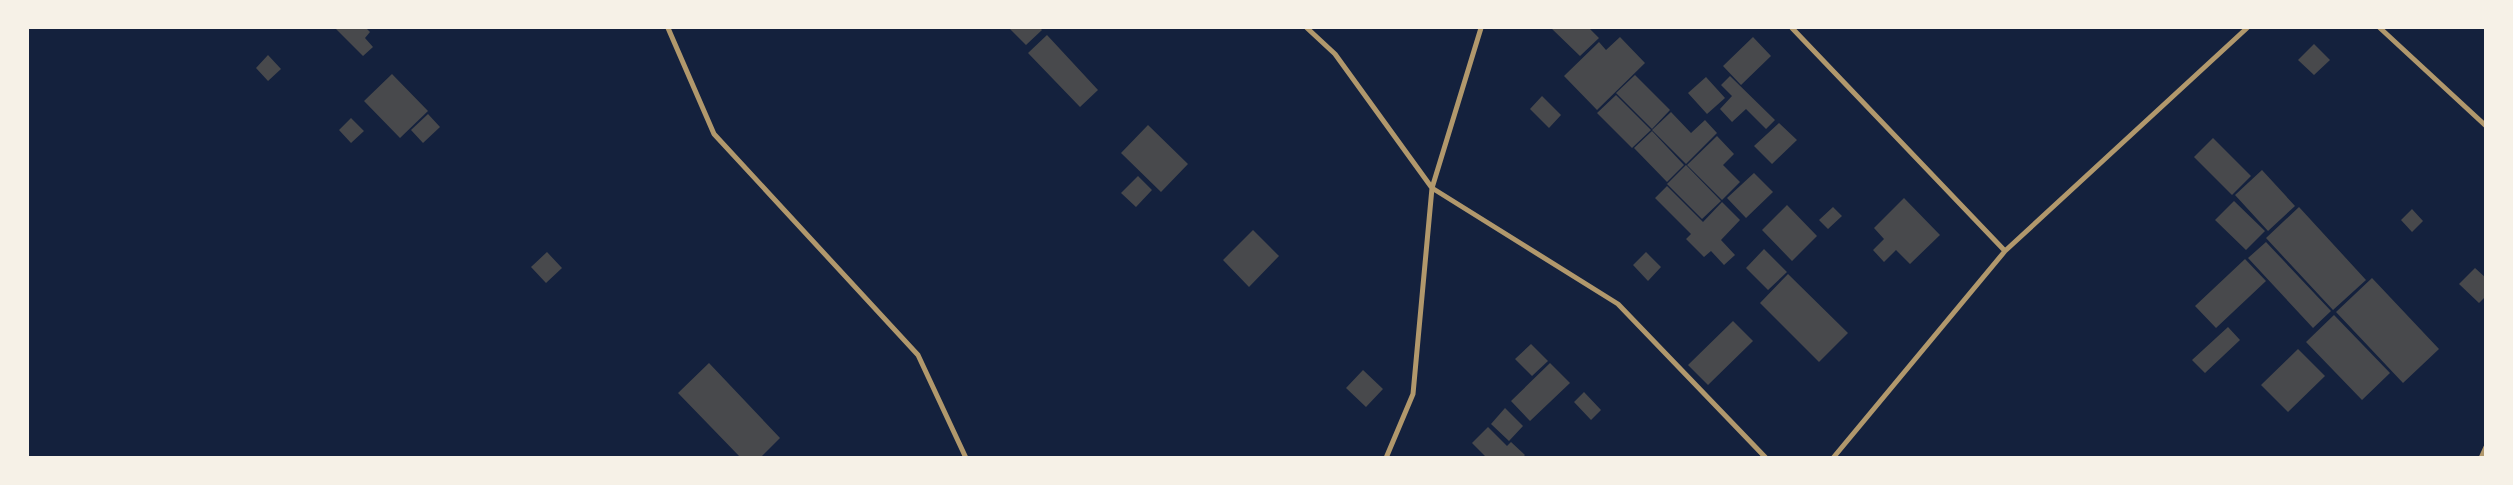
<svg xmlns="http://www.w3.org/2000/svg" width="2513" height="485" font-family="Ubuntu,sans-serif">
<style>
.building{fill:#48494c}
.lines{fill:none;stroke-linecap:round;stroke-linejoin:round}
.minor{stroke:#b1986c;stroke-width:5}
</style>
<rect width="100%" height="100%" fill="#14213d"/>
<!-- building -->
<path class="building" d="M335 28H366L370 32 365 38 373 47 363 56Z
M1009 28H1040L1042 30 1026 45Z
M1551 28H1589L1599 38 1580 56Z
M1047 35 1098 90 1080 107 1028 53Z
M1620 37 1645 63 1597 110 1564 76 1599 42 1606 50Z
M1753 37 1771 56 1741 85 1723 66Z
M2314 44 2330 60 2314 75 2298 60Z
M268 55 281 69 268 81 256 68Z
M392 74 428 111 400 138 364 101Z
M1635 75 1670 110 1652 129 1616 93Z
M1730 76 1775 120 1766 129 1746 109 1732 122 1720 109 1732 96 1721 85Z
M1706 77 1725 98 1707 114 1688 93Z
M1616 95 1651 130 1632 148 1597 113Z
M1542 96 1561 115 1549 128 1530 109Z
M1671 112 1691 133 1705 120 1717 133 1686 164 1652 130Z
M428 114 440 127 423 143 411 130Z
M351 118 364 131 351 143 339 130Z
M1779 123 1797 140 1772 164 1754 146Z
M1148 125 1188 164 1161 192 1121 153Z
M1652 131 1684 165 1667 182 1634 148Z
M1717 136 1734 154 1723 165 1740 182 1722 200 1687 165Z
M2213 138 2251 176 2232 195 2194 157Z
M1686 165 1721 201 1702 219 1667 184Z
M2262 170 2295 206 2268 231 2235 195Z
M1754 173 1773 192 1746 218 1727 198Z
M1138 176 1152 190 1136 207 1121 193Z
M1667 186 1703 222 1722 202 1740 220 1721 240 1735 255 1724 265 1711 251 1704 257 1686 239 1691 234 1655 198Z
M1904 198 1940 235 1910 264 1896 250 1884 262 1873 250 1884 239 1874 228Z
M2234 201 2265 231 2246 250 2215 220Z
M1787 205 1817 236 1792 261 1762 230Z
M1833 207 1842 216 1828 229 1819 220Z
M2299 207 2366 280 2333 310 2266 238Z
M2412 209 2423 221 2412 232 2401 220Z
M1253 230 1279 256 1249 287 1223 260Z
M2266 242 2331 311 2313 328 2248 258Z
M1764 249 1787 272 1768 290 1746 268Z
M547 252 562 268 546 283 531 267Z
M1646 252 1661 267 1648 281 1633 265Z
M2245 259 2266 281 2216 328 2195 306Z
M2475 268 2486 278V296L2479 303 2459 284Z
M1788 274 1848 333 1819 362 1760 303Z
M2372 278 2439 349 2403 383 2336 312Z
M2334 315 2390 373 2362 400 2306 342Z
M1733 321 1753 341 1708 385 1688 365Z
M2228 327 2240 340 2205 373 2192 360Z
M1531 344 1548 361 1532 376 1515 359Z
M2298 349 2325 376 2288 412 2261 385Z
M709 363 780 438 760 458H741L678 393Z
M1550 363 1570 383 1530 421 1511 401Z
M1363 370 1383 389 1366 407 1346 388Z
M1584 392 1601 410 1591 420 1574 402Z
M1505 408 1523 426 1509 441 1491 424Z
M1488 427 1507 446 1511 442 1525 455 1522 458H1487L1472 443Z"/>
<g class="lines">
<!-- minor -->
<path class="minor" d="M668 28 714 134 918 355 966 458
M1307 28 1335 54 1432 188 1618 304 1766 458
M1792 28 2005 251
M2380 28 2486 126
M1386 458 1413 394 1432 188 1481 28
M1833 458 2005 251 2247 28
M2481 458 2486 447"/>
</g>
<!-- border -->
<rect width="2513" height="485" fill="none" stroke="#f6f1e7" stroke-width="58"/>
</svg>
